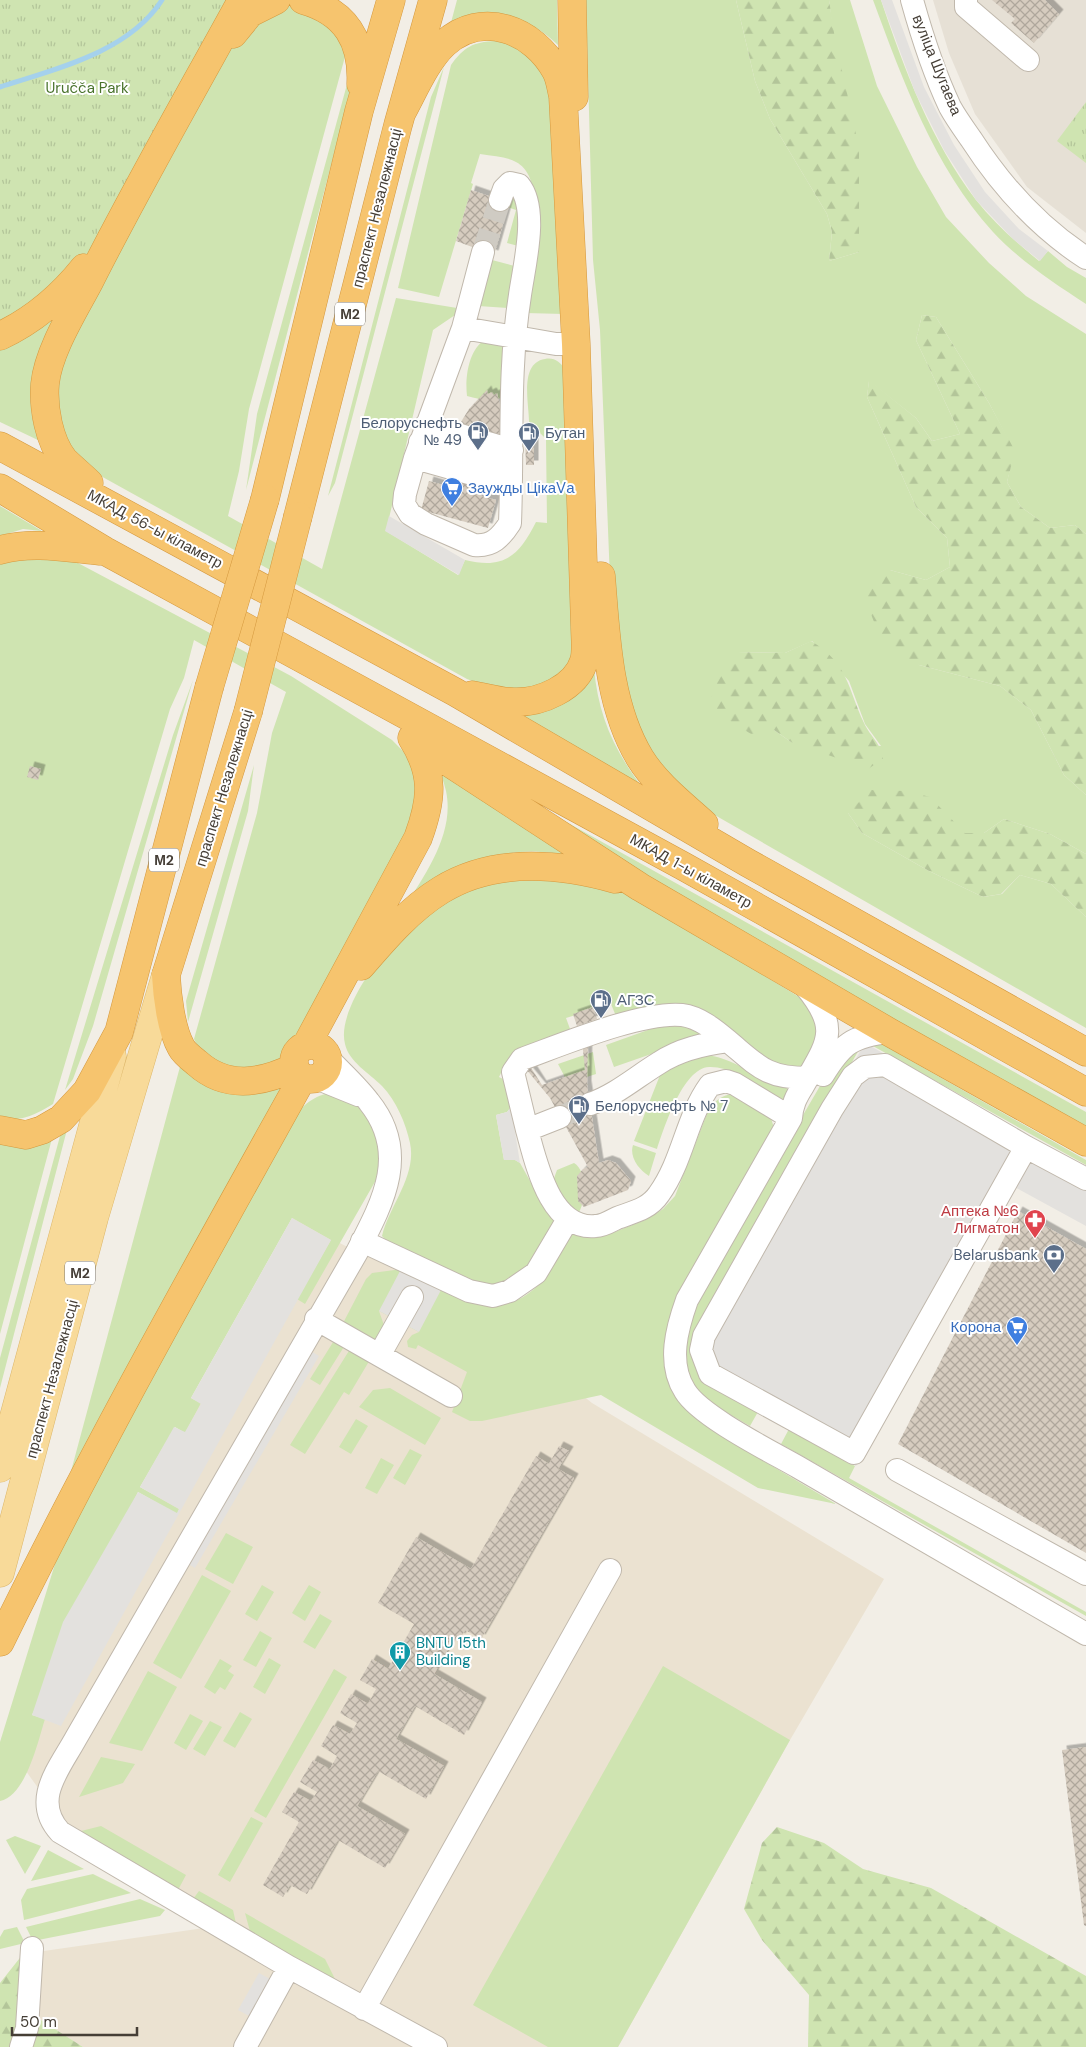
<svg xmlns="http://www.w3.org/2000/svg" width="1086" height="2047" font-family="'DM Sans',sans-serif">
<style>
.residential{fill:#e6e0d5}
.education{fill:#ebe2d1}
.grass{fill:#cfe4b1;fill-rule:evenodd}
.forest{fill:url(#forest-firs)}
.park{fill:url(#park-tufts)}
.parking{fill:#e3e1de}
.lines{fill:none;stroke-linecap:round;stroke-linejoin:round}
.stream{stroke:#a5d1ec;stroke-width:5}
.building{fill:url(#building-cross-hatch);filter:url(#shadow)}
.minor-tunnel{stroke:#cfcbc3;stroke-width:22;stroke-dasharray:22 11;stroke-linecap:butt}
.minor-casing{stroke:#c0b8ac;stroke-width:24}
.major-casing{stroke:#ddb76a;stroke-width:29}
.highway-casing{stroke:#d4983e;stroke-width:29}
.minor{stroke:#fff;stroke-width:22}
.major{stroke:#f8da99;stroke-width:28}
.highway{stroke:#f6c46e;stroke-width:28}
.highway-bridge-casing{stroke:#d4983e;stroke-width:29;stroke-linecap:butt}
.highway-bridge{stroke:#f6c46e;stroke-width:28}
.labels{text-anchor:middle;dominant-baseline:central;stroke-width:4;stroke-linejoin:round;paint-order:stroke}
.shield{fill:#fff;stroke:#7d7872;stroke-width:1}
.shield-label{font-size:14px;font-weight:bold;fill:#453e36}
.street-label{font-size:15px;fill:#453e36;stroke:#fff}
.park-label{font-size:15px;fill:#49732c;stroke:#fff}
.service-label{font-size:15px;fill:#4e5e75;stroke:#fff;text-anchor:start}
.shop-label{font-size:15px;fill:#366cbe;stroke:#fff;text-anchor:start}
.health-label{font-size:15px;fill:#be3a42;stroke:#fff;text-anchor:end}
.culture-label{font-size:15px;fill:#0d838f;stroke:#fff;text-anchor:start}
</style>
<defs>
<pattern id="forest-firs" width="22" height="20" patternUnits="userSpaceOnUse" patternTransform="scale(1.25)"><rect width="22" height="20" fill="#cfe4b1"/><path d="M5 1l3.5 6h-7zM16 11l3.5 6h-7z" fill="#b3c599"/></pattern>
<pattern id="park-tufts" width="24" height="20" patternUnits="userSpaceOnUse" patternTransform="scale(1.25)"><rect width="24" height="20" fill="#cfe4b1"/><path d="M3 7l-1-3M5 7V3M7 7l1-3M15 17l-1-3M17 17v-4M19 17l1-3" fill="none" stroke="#b3c599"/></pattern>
<pattern id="building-cross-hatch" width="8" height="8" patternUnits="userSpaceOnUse" patternTransform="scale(1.25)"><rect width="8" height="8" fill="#d6ccbf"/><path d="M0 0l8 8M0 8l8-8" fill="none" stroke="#afa79c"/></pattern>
<filter id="shadow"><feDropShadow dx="4.5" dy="-4.5" stdDeviation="0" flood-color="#0004"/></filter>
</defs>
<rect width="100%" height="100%" fill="#f2eee6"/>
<!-- residential -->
<path class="residential" d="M933 0H1086V233L1027 187 975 114 949 53Z"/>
<!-- education -->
<path class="education" d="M292 1218 357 1252 457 1295 592 1403 884 1579 790 1740 618 2047H83L19 2006 23 1954 218 1926 77 1842 18 1760Z"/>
<!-- grass -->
<path class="grass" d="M457 0H557L558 45C519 7 496 21 449 30Z
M586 0H736L755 81 770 119 827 214 832 232 829 261 859 252 829 0H850L877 86 917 167 946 217 989 263 1026 296 1086 334V534L1075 525 1050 528 1021 507 1007 482 1014 451 989 403 936 317 922 315 916 340 960 434 932 441 916 418 869 381 867 397 916 507 947 538 950 567 926 580 890 570 919 665 1000 686 1031 710 1064 775 1086 795V854L1050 834 1004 819 984 833H965L848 813 862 833 929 871 983 897 1002 894 1020 875 1051 884 1086 917V1028L699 806 653 756 635 722 622 687 611 604 600 330 593 260ZM812 641 849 681 865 724 881 746 791 742 774 730 737 652 785 653Z
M873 0H881C904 69 931 141 976 200 994 223 1017 243 1039 261L1048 251 1067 267 1086 278V304C1054 283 1020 261 993 232 934 167 903 81 873 0Z
M286 5H300L349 42 249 409 239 471 228 516 322 569 396 298 457 308 455 315 433 330 386 531 458 575 465 560C505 570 519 555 536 522L547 523 546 439 529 422C529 403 519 363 545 359 554 357 560 362 565 369L576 646 566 672 533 692 496 690 467 679 99 475 70 452 52 403 67 347 235 41 262 14Z
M495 41 511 43 525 50 553 82 564 314 525 313 533 188C526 157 507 158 480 154L471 183 473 184 439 297 398 288 451 65C464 47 473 42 495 41Z
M355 55 356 70 246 490 257 414Z
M444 67 335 483 328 496 431 97Z
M517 196 522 247 507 243 516 210 507 207 510 198Z
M492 260 518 267 508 308 478 306Z
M57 313C38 356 19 395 40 441L0 422V348Z
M482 342 503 345 507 350 504 396C492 404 480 399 467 396 465 379 468 353 482 342Z
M0 506 42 531 23 529 0 536Z
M61 554 291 676 392 740 403 751 413 768 421 805 378 901 292 1054 271 1070 224 1068 198 1047 194 1039 257 813 272 733 286 692 194 640 184 678 170 709 53 1104C36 1115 21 1121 0 1120V562Z
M594 668C598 715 614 750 642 787L517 713Z
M193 680 93 1026 73 1079 65 1090 173 735Z
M254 765 248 811 188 1022 186 1001Z
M438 766 576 858C499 838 467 868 405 906 426 874 455 832 446 791 444 783 441 774 438 766Z
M543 809 1086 1112V1131L619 866Z
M502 878 615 884 809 1003 825 1024 808 1070 777 1071 713 1016 618 1021 611 1004 566 1018 573 1037 507 1061 499 1077 507 1081 511 1107 507 1112 496 1115 504 1160H515L520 1163 543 1204 557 1220 532 1265 499 1286 471 1281 392 1247 382 1236C389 1206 417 1176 410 1143 406 1124 396 1100 382 1086 369 1073 349 1062 345 1044 337 1014 375 961 395 941 410 926 434 908 452 897 466 888 486 884 502 878Z
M673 1021 705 1032 703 1036 614 1067 606 1045Z
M861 1038H871L1086 1160V1165L864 1041 694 1339V1364L704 1377 759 1410 750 1426C704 1399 671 1385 681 1324L834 1062 854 1041Z
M593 1052 596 1074 568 1083 558 1064Z
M697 1054C725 1056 735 1064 759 1076 771 1082 784 1084 794 1094V1099L781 1101C761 1088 734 1066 709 1067 683 1068 664 1128 657 1149L634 1141 662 1070Z
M181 1063 256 1092 283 1088 60 1512Z
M333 1092 345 1094 366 1114 380 1145 379 1163 376 1180 305 1304 297 1299 331 1240 292 1218 191 1398 201 1403 185 1433 175 1427 140 1487 179 1509 177 1514 138 1492 32 1715 45 1719C38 1741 26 1796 0 1801V1742L59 1551 108 1455 291 1120C304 1104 313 1096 333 1092Z
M734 1094 771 1118 776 1135 679 1301 692 1414 710 1429 836 1504 758 1488 601 1395 482 1421H470L452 1412 467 1372 418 1345 416 1349 408 1347 407 1341 412 1335 419 1332 379 1311 385 1328 378 1342 341 1327 366 1279 372 1273 402 1269 510 1303C545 1291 557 1258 574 1228L612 1233 645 1220 663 1209 675 1196 708 1111C716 1100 721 1095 734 1094Z
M70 1118 0 1388V1358L63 1125Z
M54 1131 0 1334V1143Z
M633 1145 656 1153 649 1176C639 1170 629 1157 633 1145Z
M574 1163C587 1170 586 1201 579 1212L570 1207 553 1181 557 1170Z
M335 1339 347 1342 320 1385 310 1379Z
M352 1346 371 1358 349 1395 344 1392 305 1454 290 1445Z
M390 1388 441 1418 425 1445 359 1407 373 1390Z
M356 1419 368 1426 351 1454 339 1447Z
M789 1429 855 1466 849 1478 1086 1612V1616L781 1444Z
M410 1449 422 1455 405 1485 393 1478Z
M381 1458 394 1465 377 1494 365 1488Z
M226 1533 253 1547 233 1584 205 1569Z
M202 1575 231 1591 181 1679 153 1663Z
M262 1585 274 1592 257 1621 245 1614Z
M309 1585 321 1592 305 1621 292 1613Z
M320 1614 332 1621 315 1649 303 1642Z
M260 1631 272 1638 256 1667 243 1660Z
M269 1658 281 1665 265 1694 253 1687Z
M220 1659 232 1666 228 1671 234 1675 225 1690 220 1687 215 1694 204 1687Z
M663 1666 790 1740 618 2047H548L473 2005Z
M334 1669 347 1677 266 1818 254 1811Z
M148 1671 177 1687 142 1751 109 1743Z
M240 1712 252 1719 235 1748 223 1741Z
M190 1714 203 1721 186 1750 174 1743Z
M210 1721 222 1727 205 1756 193 1749Z
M101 1757 135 1764 123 1783 79 1797Z
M251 1817 263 1823 230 1882 218 1875Z
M101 1826 186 1875 178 1890 73 1833Z
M15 1836 41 1846 25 1874 6 1840Z
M48 1850 84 1869 31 1881Z
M93 1874 131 1893 24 1920 21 1900 27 1889Z
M199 1891 233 1910 237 1928 190 1903Z
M140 1899 165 1910 160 1916 33 1941 26 1927Z
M245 1913 325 1959 337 1983 251 1935Z
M17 1927 25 1943 0 1949V1937L4 1930Z"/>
<!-- forest -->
<path class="forest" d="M736 0H829L835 39 859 147V252L829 261 832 232 827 214 770 119 755 81Z
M922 315 936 317 989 403 1015 451 1007 482 1021 507 1050 528 1075 525 1086 534V795L1064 775 1031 710 1000 686 919 665 884 647 861 589 890 570 926 580 950 567 947 538 916 507 867 397 869 380 916 418 932 441 960 434 916 340Z
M811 641C849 664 847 687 864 723 871 738 880 741 883 759L868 769 791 742 774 730 756 737 720 715 711 700 717 672 737 652 785 653Z
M871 790 907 791 930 797 965 833H984L1004 819 1050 834 1086 854V917L1051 884 1020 875 1001 894 983 897 929 871 862 833 848 813Z
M777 1827 824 1843 863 1869 931 1888 1086 1976V2047H808L809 1995 762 1940 744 1909 762 1843Z
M23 1954 19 2006 83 2047H0V1983Z"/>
<!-- park -->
<path class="park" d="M0 0H234L86 259 0 327Z
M1086 102V163L1057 141Z"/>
<!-- parking -->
<path class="parking" d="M881 0H892L924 87 954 145 985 192 1019 229 1048 251 1040 261 1013 239 976 200 944 150 915 92Z
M389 516 465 560 459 575 385 531Z
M865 1043 1086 1167V1226L1013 1186 856 1466 704 1377 694 1364 693 1352 694 1339Z
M511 1107 520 1163 515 1160H504L496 1115 507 1112Z
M292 1218 331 1240 61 1726 32 1715 63 1622 138 1492 177 1513 179 1509 140 1487 174 1427 185 1432 201 1404 191 1398Z
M400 1271 441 1290 419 1332 379 1311Z
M301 1345 319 1356 195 1568 178 1558Z
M259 1973 281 1985 260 2022 238 2010Z"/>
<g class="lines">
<!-- stream -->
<path class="stream" d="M0 87C56 69 129 52 162 0"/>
</g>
<!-- building -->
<path class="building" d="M992 0H1045L1059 14 1034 43 1011 23 1015 19Z
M471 190 509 203 494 255 456 241Z
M487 390 488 394 492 392 494 395 497 393 503 418V433L485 488 475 494 496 500 488 528 421 510 429 481 453 488 448 479 443 478 456 430 469 409Z
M525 439H534V465H526Z
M30 766 41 769 38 780 27 777Z
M593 1007 597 1019 577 1026 573 1014Z
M582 1040H588L587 1085 599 1163 608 1160 616 1163 631 1181 628 1190 584 1207 578 1201 577 1176 583 1169 588 1167 550 1098 521 1063 526 1060 542 1085 585 1070Z
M1018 1211 1086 1249V1553L898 1444Z
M559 1446 569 1451 558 1469 574 1478 481 1639 465 1630 461 1638 456 1635 434 1674 482 1702 464 1735 415 1706 396 1739 444 1766 426 1799 378 1771 357 1806 405 1834 385 1868 338 1840 307 1894 290 1885 283 1897 263 1885 299 1822 282 1812 294 1792 311 1801 317 1792 300 1782 313 1760 330 1769 337 1756 321 1746 333 1725 350 1734 357 1723 340 1713 351 1694 368 1704 376 1689 360 1680 372 1659 388 1669 414 1624 378 1603 416 1537 471 1569 536 1456 549 1464Z
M1086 1747V1926L1084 1925 1062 1750Z"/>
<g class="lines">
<!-- minor-tunnel -->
<path class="minor-tunnel" d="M483 252 500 200
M560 1117 590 1104"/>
<!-- minor casing -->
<g class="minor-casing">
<path id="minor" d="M912 0C922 36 934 73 950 107 956 118 964 129 971 139 1002 187 1038 227 1086 258
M966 0V7L1028 60
M483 252 463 328 415 458 405 494 404 504 410 514 426 524 474 545C492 547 501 537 510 523 513 447 508 370 520 295 524 266 539 209 519 185L510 183 504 189 500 200
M463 328 556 344H576
M426 425 512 450
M420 442 511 468
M415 458 511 485
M805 986C841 1029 828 1042 803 1086 796 1097 792 1105 791 1118L687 1300C677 1328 667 1363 685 1391 700 1416 770 1451 798 1467 894 1522 990 1578 1086 1634
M327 1057C341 1072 357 1086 369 1102 410 1153 383 1202 357 1252L76 1738C59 1769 31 1800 60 1832L289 1967 436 2047
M823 1075C842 1044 852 1036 889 1032
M316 1078 358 1095
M590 1104C616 1095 636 1077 659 1063 680 1049 704 1044 728 1041 758 1066 766 1078 808 1078
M560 1117 527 1130C536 1162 550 1231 596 1226 603 1226 611 1221 617 1218 633 1212 649 1209 659 1194 683 1161 686 1118 710 1085L726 1081 735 1084 791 1118
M527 1130 513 1072 522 1059C561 1045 642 1011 682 1015 699 1017 715 1030 728 1041
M1026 1147 854 1453 710 1374 701 1350 704 1336 832 1109 853 1076 865 1067 885 1065 1026 1147 1086 1179
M362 1241 469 1291 493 1296 510 1291 536 1273 568 1219
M316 1319 451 1396
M380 1354 412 1297
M897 1470 1086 1574
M364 2009 610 1570
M21 2047 27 2028 32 1948
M245 2047 289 1967"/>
</g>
<!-- major casing -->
<g class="major-casing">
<path id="major" d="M0 1468 112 1056
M0 1573 94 1218 166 975"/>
</g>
<!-- highway casing -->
<g class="highway-casing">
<path id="highway" d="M303 0C346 12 363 41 361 84
M572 0 574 97
M233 34 250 13 276 0
M402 112C414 90 426 61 444 44 482 9 534 30 556 71 560 78 561 88 563 96L576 344 585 626C585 637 587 651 584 661 576 688 540 703 514 702 500 702 485 697 472 695
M0 336C34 320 60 298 84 268
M0 446 455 692 748 863 1086 1052
M89 483C81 475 72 468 64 460 49 441 43 408 45 384 48 351 75 309 90 280 138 185 191 93 242 0
M0 488 105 551 683 866 1086 1092
M265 499 359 111 391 0
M298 516 398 125 433 0
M0 550C33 541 67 548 100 551
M601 576C606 636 608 705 640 758 656 784 682 804 704 824
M248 712 166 975C167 995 171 1029 181 1047 184 1053 192 1059 197 1063 227 1090 262 1083 295 1067
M413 739 640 887 889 1032 1086 1142
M361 966C385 938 410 909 441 890 493 858 558 863 615 879
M294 1062a17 17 0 1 1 34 0a17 17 0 1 1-34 0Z
M306 1046 418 838C432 800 435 774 412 738
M0 1130 26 1135 42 1130 61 1119 87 1091 119 1032 209 688
M0 1642C94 1450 199 1264 303 1077"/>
</g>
<!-- minor -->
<use href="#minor" class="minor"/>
<!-- major -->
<use href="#major" class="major"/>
<!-- highway -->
<use href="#highway" class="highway"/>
<!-- highway-bridge casing -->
<g class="highway-bridge-casing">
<path id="highway-bridge" d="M209 688 265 499
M248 712 298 516"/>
</g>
<!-- highway-bridge -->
<use href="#highway-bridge" class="highway-bridge"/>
</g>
<!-- icons -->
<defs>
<g id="fuel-pin" transform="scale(1.125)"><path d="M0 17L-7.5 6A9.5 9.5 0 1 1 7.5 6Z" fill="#5c6f8a" stroke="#fff"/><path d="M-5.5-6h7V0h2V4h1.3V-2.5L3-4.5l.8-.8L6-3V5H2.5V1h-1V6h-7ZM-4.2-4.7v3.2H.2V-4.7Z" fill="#fff"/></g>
<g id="supermarket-pin" transform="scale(1.125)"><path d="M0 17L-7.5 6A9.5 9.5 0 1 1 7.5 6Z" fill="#3f7fe0" stroke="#fff"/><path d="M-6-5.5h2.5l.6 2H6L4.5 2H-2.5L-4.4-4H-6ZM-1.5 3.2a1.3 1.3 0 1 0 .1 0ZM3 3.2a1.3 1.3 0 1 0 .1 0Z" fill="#fff"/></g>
<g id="pharmacy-pin" transform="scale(1.125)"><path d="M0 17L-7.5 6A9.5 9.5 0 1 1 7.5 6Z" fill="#e0444e" stroke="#fff"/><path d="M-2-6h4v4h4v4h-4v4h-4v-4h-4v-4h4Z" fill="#fff"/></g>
<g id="bank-pin" transform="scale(1.125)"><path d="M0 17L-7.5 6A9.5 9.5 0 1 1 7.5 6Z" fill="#5c6f8a" stroke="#fff"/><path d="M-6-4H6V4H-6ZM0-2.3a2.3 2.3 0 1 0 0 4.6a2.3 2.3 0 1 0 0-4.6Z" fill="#fff"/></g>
<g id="building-pin" transform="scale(1.125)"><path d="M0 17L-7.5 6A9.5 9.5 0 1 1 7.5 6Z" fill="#0f9aa8" stroke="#fff"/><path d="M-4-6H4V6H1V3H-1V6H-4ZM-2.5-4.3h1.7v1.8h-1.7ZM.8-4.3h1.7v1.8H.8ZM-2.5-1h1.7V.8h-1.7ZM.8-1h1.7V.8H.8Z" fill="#fff"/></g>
</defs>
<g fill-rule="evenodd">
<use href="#fuel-pin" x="478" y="432"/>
<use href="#fuel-pin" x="529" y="433"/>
<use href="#supermarket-pin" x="452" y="488"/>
<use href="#fuel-pin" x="601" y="1000"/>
<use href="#fuel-pin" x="579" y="1106"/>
<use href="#pharmacy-pin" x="1035" y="1220"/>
<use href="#bank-pin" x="1054" y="1255"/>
<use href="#supermarket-pin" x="1017" y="1327"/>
<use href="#building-pin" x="400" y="1652"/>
</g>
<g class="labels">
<!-- shield labels -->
<g class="shield">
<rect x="335" y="302.5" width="30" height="23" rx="4"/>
<rect x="149" y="848.5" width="30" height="23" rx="4"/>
<rect x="65" y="1261.5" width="30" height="23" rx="4"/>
</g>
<g class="shield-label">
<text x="350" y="314">М2</text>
<text x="164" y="860">М2</text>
<text x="80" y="1273">М2</text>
</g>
<!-- street labels -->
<g class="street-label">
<text transform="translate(937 65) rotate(68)">вуліца Шугаева</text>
<text transform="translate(377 208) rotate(-76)">праспект Незалежнасці</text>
<text transform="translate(155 529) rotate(28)">МКАД, 56-ы кіламетр</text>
<text transform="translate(224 788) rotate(-73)">праспект Незалежнасці</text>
<text transform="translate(691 871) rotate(29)">МКАД, 1-ы кіламетр</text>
<text transform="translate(52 1379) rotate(-75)">праспект Незалежнасці</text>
</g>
<!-- park labels -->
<g class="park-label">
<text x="87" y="88">Uručča Park</text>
</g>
<!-- service labels -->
<g class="service-label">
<text x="462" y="423" text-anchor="end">Белоруснефть<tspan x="462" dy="17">№ 49</tspan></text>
<text x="545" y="433">Бутан</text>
<text x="617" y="1000">АГЗС</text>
<text x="595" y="1106">Белоруснефть № 7</text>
<text x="1038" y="1255" text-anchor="end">Belarusbank</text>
</g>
<!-- shop labels -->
<g class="shop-label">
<text x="468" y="488">Заужды ЦікаVа</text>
<text x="1001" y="1327" text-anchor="end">Корона</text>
</g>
<!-- health labels -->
<g class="health-label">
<text x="1019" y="1211">Аптека №6<tspan x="1019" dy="17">Лигматон</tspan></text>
</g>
<!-- culture labels -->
<g class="culture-label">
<text x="416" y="1643">BNTU 15th<tspan x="416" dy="17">Building</tspan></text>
</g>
</g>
<!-- scale -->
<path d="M12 2027v8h125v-8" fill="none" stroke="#453e36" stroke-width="2.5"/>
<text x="20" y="2027" font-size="15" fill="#453e36" stroke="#ffffff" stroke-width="4" paint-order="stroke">50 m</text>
</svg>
